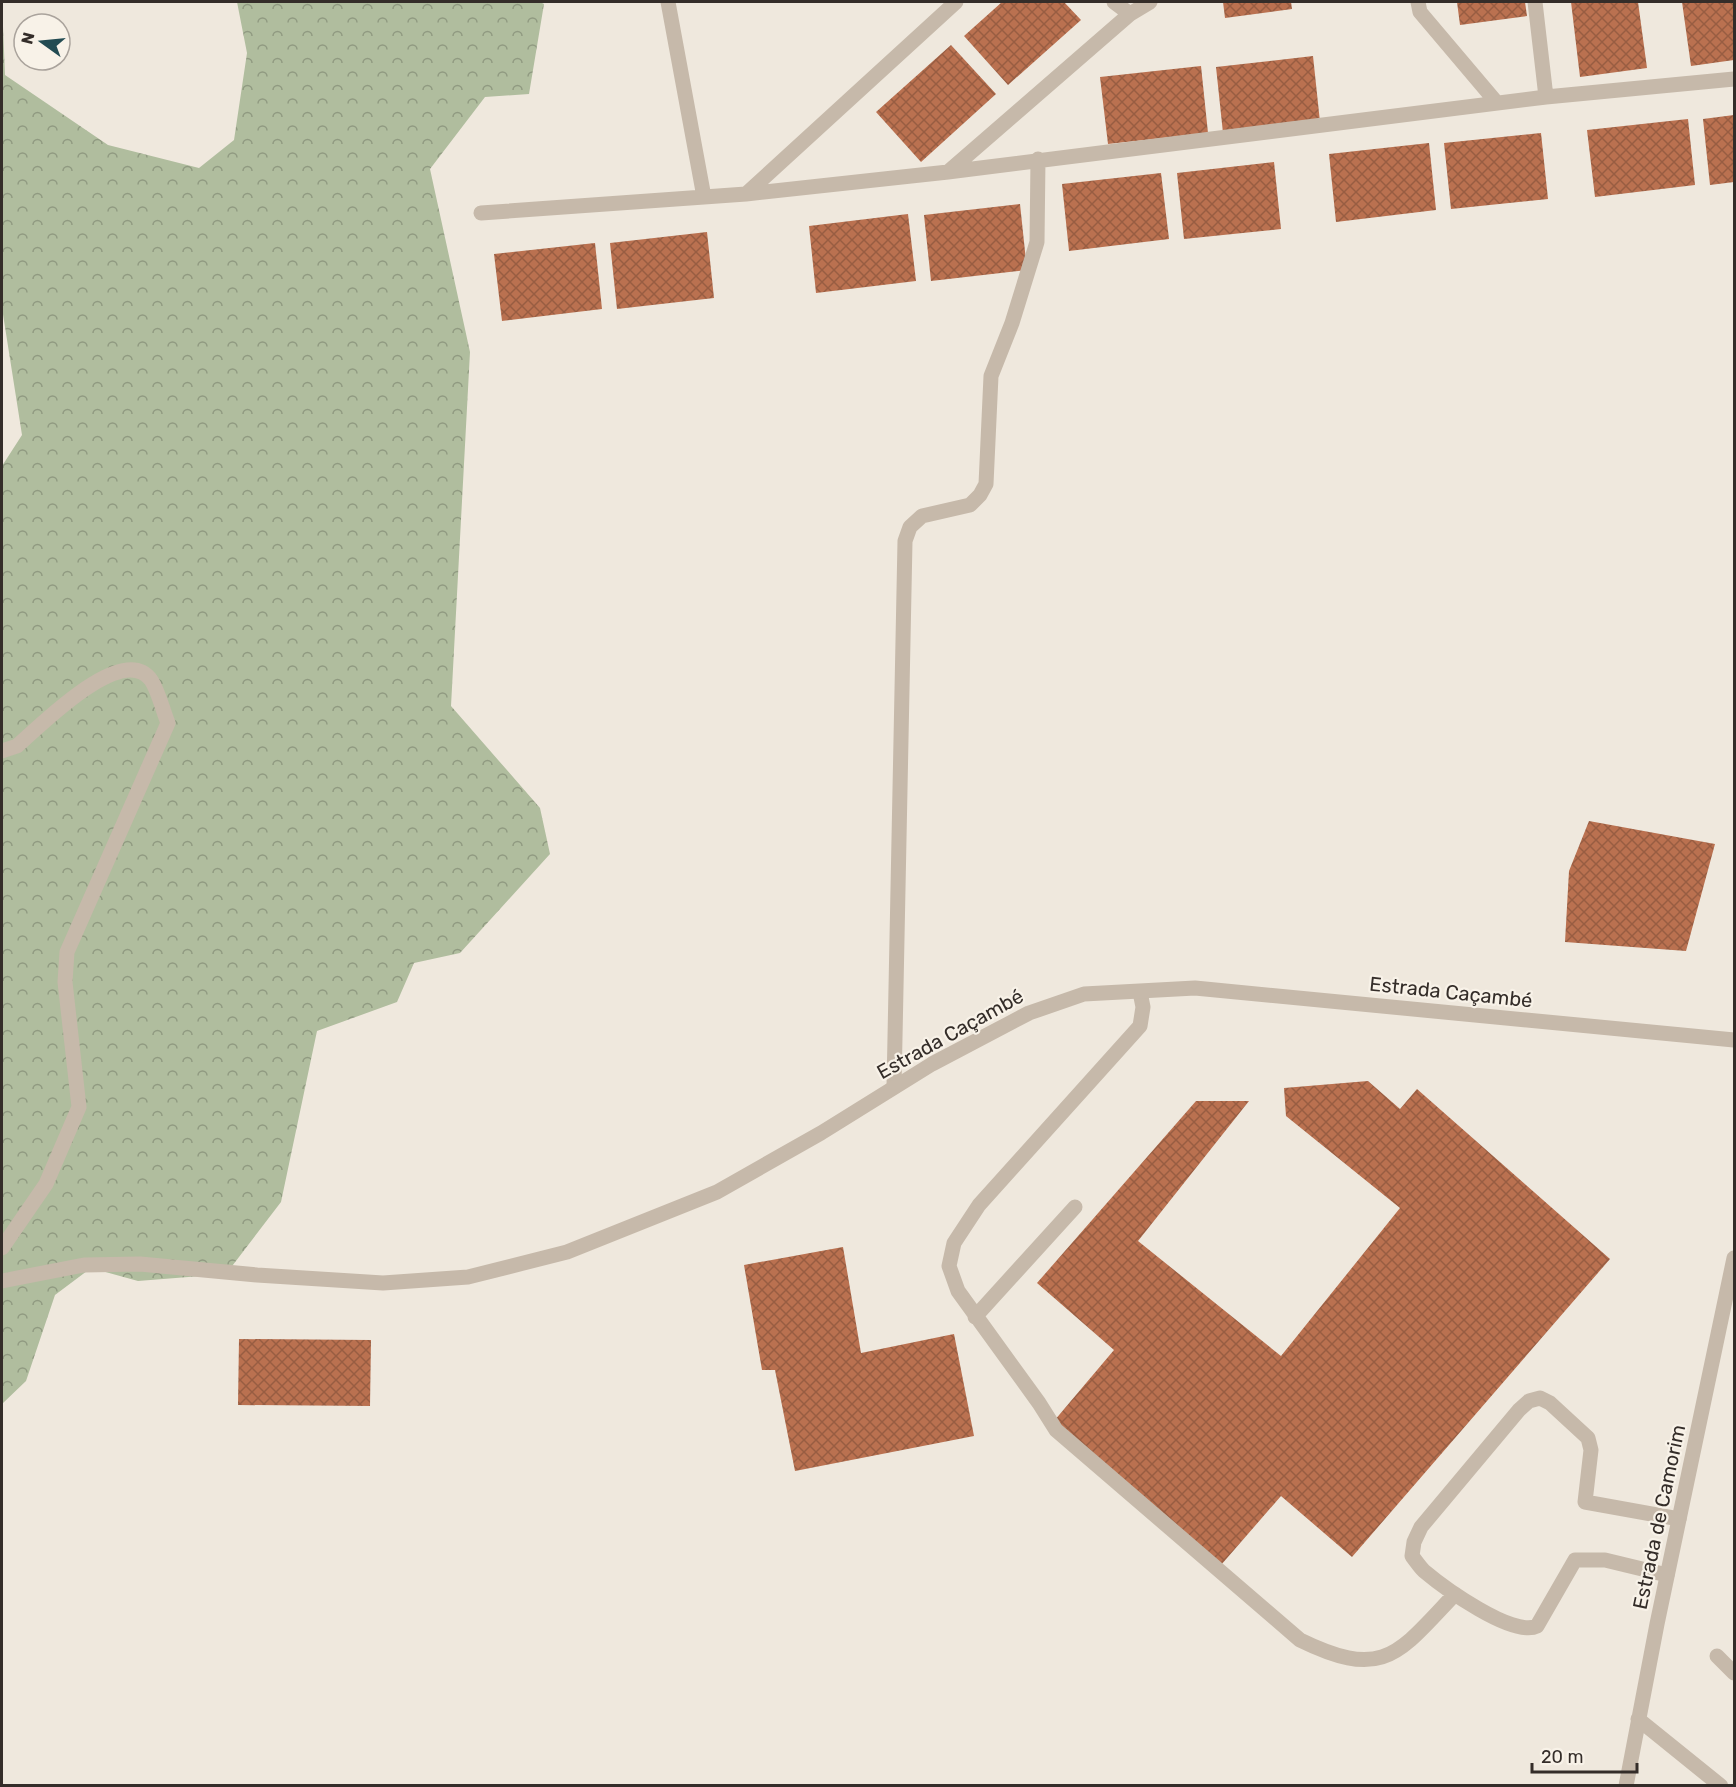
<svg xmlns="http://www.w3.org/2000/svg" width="1736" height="1787" font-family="Rubik,sans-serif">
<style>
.forest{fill:url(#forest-crowns)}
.building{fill:url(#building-cross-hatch)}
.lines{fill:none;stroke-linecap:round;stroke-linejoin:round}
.lane{stroke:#c6b9aa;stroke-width:15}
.street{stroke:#c6b9aa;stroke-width:15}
.labels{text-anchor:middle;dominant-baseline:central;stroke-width:4.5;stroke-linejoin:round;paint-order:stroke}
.street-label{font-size:20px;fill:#342d29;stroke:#f8f2e8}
</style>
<defs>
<pattern id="forest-crowns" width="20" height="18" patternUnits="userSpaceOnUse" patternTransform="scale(1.5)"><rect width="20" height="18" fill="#b0bd9e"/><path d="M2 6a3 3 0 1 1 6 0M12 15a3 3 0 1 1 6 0" fill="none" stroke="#909a81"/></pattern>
<pattern id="building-cross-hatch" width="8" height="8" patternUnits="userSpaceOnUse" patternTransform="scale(1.5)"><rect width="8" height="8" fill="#ba7150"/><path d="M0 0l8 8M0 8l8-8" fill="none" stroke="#985d42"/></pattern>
</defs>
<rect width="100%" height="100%" fill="#efe8dd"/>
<!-- forest -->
<path class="forest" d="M2 2 5 75 108 145 199 168 234 140 247 53 237 2H540L544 4 529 94 485 97 430 169 470 352 451 706 540 808 550 854 460 953 414 963 397 1002 317 1031 281 1202 226 1274 138 1281 91 1268 55 1295 26 1381 2 1404V466L22 435 2 308Z"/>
<!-- building -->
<path class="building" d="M1002 2H1064L1081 20 1008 85 964 36Z
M1223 2H1291L1292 9 1225 18Z
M1457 2H1525L1527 16 1460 25Z
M1571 2H1638L1647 68 1580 77Z
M1682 2H1734V60L1691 66Z
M951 45 996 94 921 162 876 112Z
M1313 56 1320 122 1223 133 1216 67Z
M1201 66 1208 133 1108 144 1100 77Z
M1734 115V182L1710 185 1703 119Z
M1688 119 1695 185 1595 197 1587 130Z
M1541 133 1548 199 1451 209 1444 143Z
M1429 143 1436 210 1336 222 1329 154Z
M1274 162 1281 229 1184 239 1177 173Z
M1161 173 1169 239 1069 251 1062 184Z
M1020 204 1027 270 931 281 924 215Z
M908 214 916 281 816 293 809 226Z
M707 232 714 298 617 309 610 243Z
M595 243 602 309 502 321 494 254Z
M1589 821 1715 844 1686 951 1565 942 1569 871Z
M1368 1081 1400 1109 1417 1089 1610 1259 1352 1557 1281 1496 1221 1565 1054 1421 1114 1350 1037 1283 1196 1101H1249L1138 1241 1281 1356 1400 1208 1286 1116 1284 1088Z
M843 1247 861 1353 954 1334 974 1436 795 1471 775 1370H762L744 1265Z
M239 1339 371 1340 370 1406 238 1405Z"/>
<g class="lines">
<!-- lane -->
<path class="lane" d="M668 2 704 197
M1114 2 1130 14 1150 2
M1418 2 1420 12 1497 103
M1535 2 1546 97
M948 172 1130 14
M746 194 956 2
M481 213 746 194 948 172 1546 97 1734 79
M2 751 17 746C40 726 123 641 151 680 158 690 163 711 168 723L67 952 65 982 79 1107 46 1184 2 1248
M1140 992 1143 1007 1140 1026 979 1205 954 1243 949 1266 958 1291 1039 1403 1056 1430 1300 1640C1384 1681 1398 1654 1455 1594
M894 1087 905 541 910 527 922 516 970 505 980 495 986 484 991 376 1012 323 1037 242 1038 159
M975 1317 1075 1207
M1667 1575 1605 1560H1575L1537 1626C1513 1638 1443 1587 1424 1571 1419 1566 1416 1561 1412 1556L1414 1542 1421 1527 1519 1410 1529 1401 1540 1398 1550 1403 1588 1438 1591 1450 1585 1502 1679 1519"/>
<!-- street -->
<path class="street" d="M2 1281 84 1265 140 1264 257 1275 383 1283 468 1277 567 1252 717 1192 821 1133 932 1064 1029 1013 1084 994 1195 988 1734 1040
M1717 1656 1734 1673
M1638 1719 1721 1786
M1626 1786 1657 1624 1734 1258"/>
</g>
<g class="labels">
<!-- street labels -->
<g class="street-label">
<text transform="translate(1451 992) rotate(6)">Estrada Caçambé</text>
<text transform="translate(950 1034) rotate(-29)">Estrada Caçambé</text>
<text transform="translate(1659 1517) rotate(-78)">Estrada de Camorim</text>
</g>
</g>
<!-- border -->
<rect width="1736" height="1787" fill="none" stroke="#342d29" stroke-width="6"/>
<!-- north arrow -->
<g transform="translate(42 42) rotate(285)"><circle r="28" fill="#f8f2e8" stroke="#aaa39c" stroke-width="1.5"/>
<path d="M0-4.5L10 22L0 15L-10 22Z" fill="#224b52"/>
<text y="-9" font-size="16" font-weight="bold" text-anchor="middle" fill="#342d29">N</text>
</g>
<!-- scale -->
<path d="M1532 1763v9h105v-9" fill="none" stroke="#342d29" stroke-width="3"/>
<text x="1541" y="1763" font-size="18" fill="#342d29" stroke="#f8f2e8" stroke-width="4.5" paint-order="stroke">20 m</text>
</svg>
